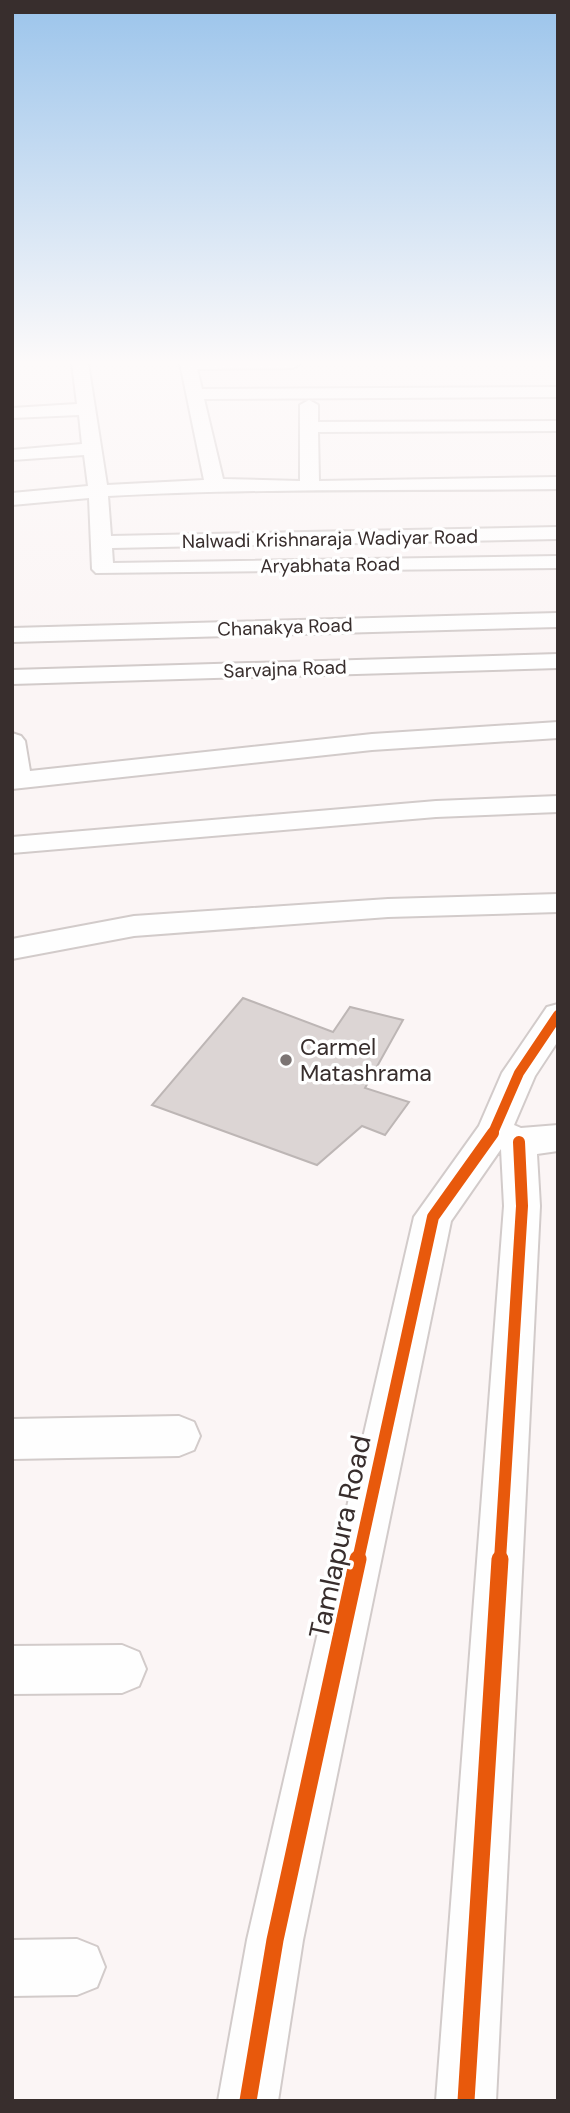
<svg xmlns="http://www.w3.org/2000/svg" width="570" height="2113" font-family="'DM Sans',sans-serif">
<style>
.building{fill:#dcd5d4;stroke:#bdb6b5;stroke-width:2}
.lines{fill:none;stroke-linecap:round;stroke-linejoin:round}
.minor-casing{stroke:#d2cbca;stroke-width:4}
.minor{fill:#fefefe;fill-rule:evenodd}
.cycleway-far2-casing{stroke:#fff;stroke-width:14}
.cycleway-far1-casing{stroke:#fff;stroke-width:17}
.cycleway-casing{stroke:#fff;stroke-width:21}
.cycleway-far2{stroke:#e8590c;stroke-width:10}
.cycleway-far1{stroke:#e8590c;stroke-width:12}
.cycleway{stroke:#e8590c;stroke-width:17}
.poi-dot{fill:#7c7473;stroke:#fff;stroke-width:2.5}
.labels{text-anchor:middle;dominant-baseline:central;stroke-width:7;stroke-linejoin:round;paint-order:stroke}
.far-street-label{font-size:19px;fill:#382e2d;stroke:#fff}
.poi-label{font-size:23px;fill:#382e2d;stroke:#fff;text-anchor:start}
.near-street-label{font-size:28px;fill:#382e2d;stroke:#fff}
</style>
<rect width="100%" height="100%" fill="#fbf5f5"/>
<!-- building -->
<path class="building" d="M243 998 333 1032 350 1007 403 1020 365 1088 409 1102 385 1135 362 1126 317 1165 152 1105Z"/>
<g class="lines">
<!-- minor casing -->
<g class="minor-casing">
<path id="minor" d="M72 363H88L107 485 204 480 180 363H301L293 368 197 369 202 389 558 387V397L204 399 223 479 300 481V405L309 400 318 405V422L558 421V431L318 432 319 481 558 477V489C408 491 258 488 108 496L111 536 558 527V539L112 548 113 563 558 556V568L96 573 92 569 89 498 12 505V493L88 486 84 455 12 460V450L82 444 79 415 12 418V408L77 404Z
M558 613V627L12 642V628Z
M558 654V668L12 684V670Z
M558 722V738L372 750 12 789V733L21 736 25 741 30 771 372 734Z
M558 796V812L436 817 12 853V837L436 801Z
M558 894V912L388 917 134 936 12 959V939L134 916 388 899Z
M558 1004V1041L535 1076 514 1125 521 1128 558 1125V1151L537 1154 540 1206 496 2101H436L504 1206 501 1149 451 1221 303 1940 278 2101H218L247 1940 414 1217 479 1126 502 1073 547 1007Z
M179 1416 194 1422 200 1436 194 1450 179 1456 12 1459V1419Z
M122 1645 139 1652 146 1669 139 1686 122 1693 12 1694V1646Z
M77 1939 97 1947 105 1967 97 1987 77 1995 12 1996V1940Z"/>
</g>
<!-- minor -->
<use href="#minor" class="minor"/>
<!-- cycleway-far2 casing -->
<g class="cycleway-far2-casing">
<path id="cycleway-far2" d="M492 1135 519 1073 558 1015"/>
</g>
<!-- cycleway-far1 casing -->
<g class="cycleway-far1-casing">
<path id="cycleway-far1" d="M358 1560 433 1217 493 1133
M500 1560 522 1206 519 1142"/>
</g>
<!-- cycleway casing -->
<g class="cycleway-casing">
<path id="cycleway" d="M248 2101 275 1940 358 1559
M466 2101 500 1559"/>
</g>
<!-- cycleway-far2 -->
<use href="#cycleway-far2" class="cycleway-far2"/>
<!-- cycleway-far1 -->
<use href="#cycleway-far1" class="cycleway-far1"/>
<!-- cycleway -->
<use href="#cycleway" class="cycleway"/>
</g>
<!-- sky -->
<linearGradient id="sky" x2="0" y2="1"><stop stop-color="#9bc4eb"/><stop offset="0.55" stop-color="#fdfafa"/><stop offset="1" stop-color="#fdfafa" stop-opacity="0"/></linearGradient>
<rect width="570" height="659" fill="url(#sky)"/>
<!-- markers -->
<circle class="poi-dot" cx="286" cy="1060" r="7"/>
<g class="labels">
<!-- far-street labels -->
<g class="far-street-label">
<text transform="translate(330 539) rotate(-1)">Nalwadi Krishnaraja Wadiyar Road</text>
<text transform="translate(330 565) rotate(-1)">Aryabhata Road</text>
<text transform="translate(285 627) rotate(-2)">Chanakya Road</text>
<text transform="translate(285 669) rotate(-2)">Sarvajna Road</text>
</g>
<!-- poi labels -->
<g class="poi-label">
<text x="300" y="1047">Carmel<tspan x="300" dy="26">Matashrama</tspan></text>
</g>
<!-- near-street labels -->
<g class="near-street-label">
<text transform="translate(340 1537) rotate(-78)">Tamlapura Road</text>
</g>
</g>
<!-- border -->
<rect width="570" height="2113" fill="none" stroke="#382e2d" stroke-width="28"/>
</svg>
